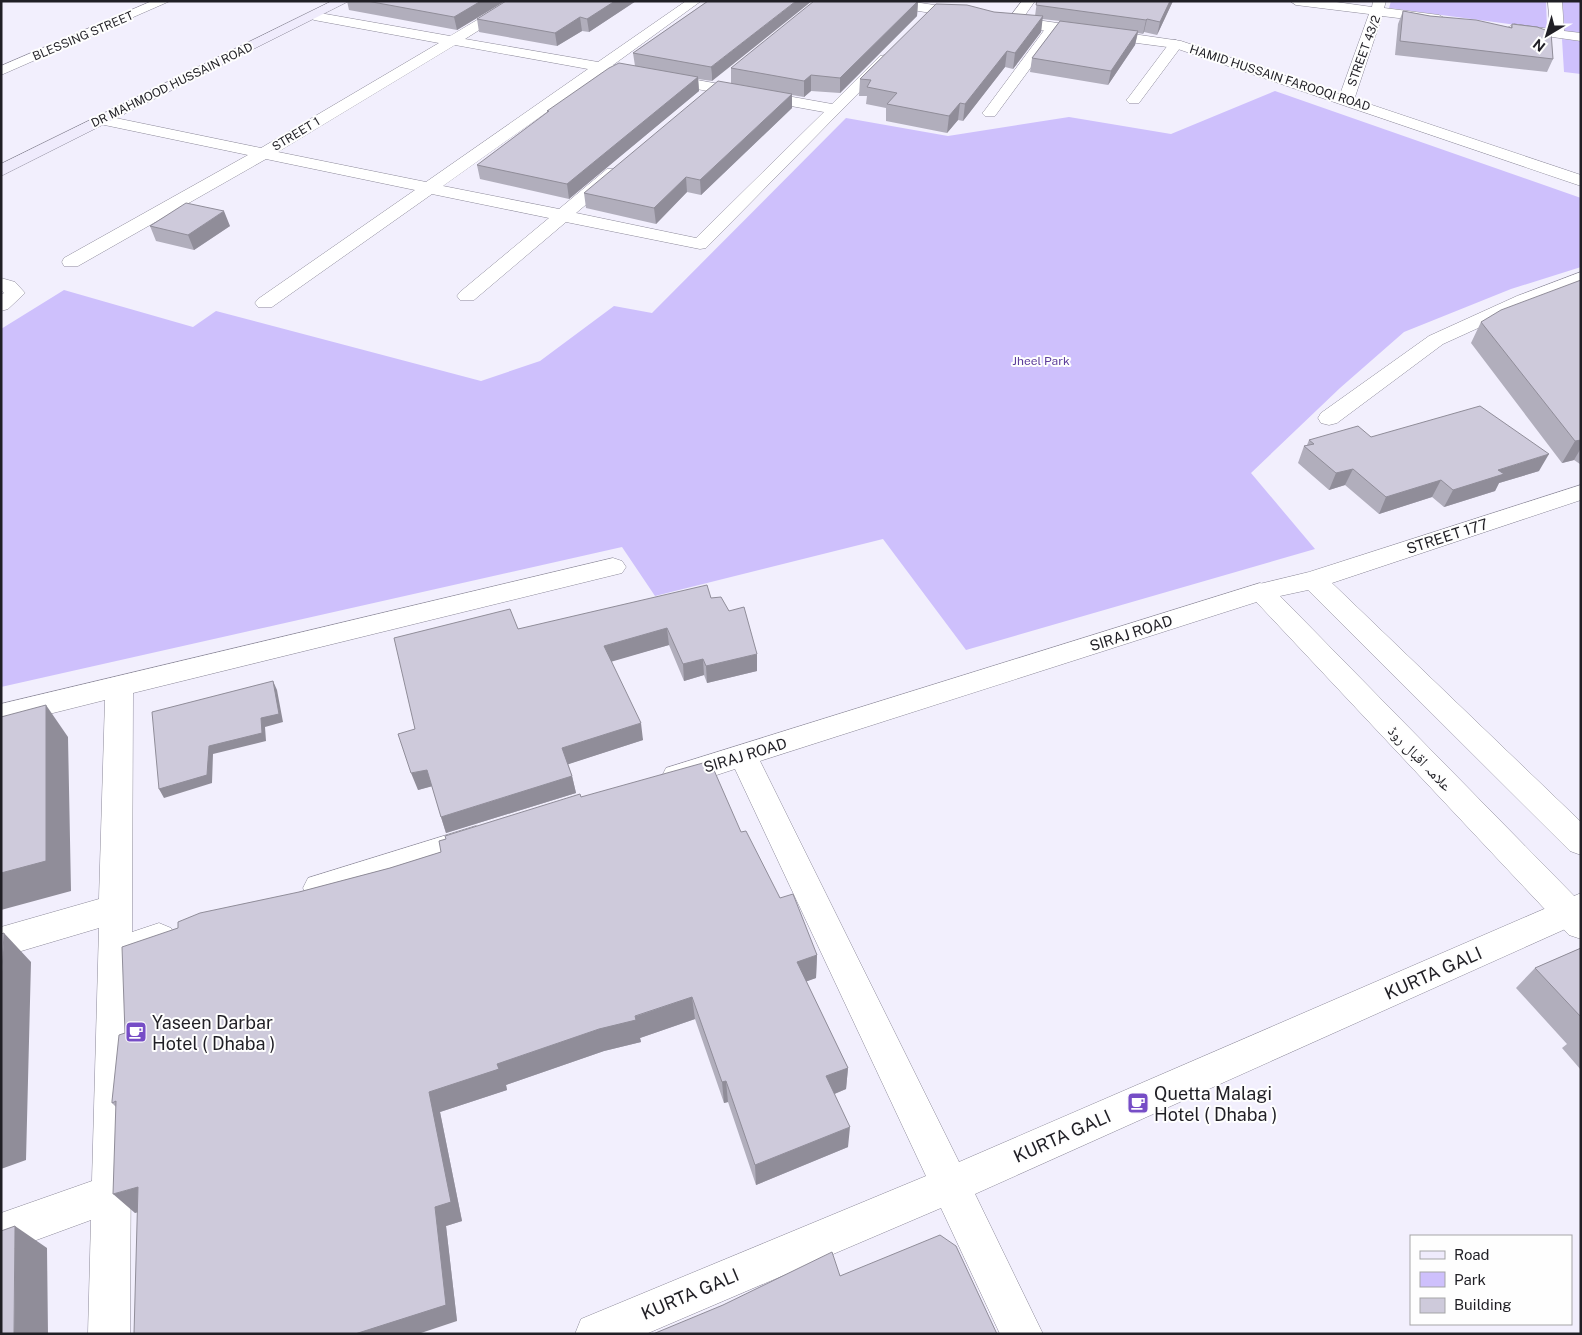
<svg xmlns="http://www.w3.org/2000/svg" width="1582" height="1335" font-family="'Public Sans','Noto Naskh Arabic',sans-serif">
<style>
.green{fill:#cec0fc}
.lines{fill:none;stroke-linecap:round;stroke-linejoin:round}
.minor-casing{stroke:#8d8a9a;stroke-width:1}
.tertiary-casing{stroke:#8d8a9a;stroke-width:1}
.secondary-casing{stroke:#8d8a9a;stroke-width:1}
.minor{fill:#fff;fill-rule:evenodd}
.tertiary{fill:#fff;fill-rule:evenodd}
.secondary{fill:#efebfc;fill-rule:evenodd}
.wall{fill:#b1aebc}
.shaded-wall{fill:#908d99}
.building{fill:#cecadb;stroke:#908d99}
.labels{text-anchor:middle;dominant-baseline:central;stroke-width:4;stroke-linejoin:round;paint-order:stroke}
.far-street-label{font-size:12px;fill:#201f25;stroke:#fefefe}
.far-park-label{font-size:12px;fill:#5d3e9b;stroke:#fefefe}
.street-label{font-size:15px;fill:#201f25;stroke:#fefefe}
.near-street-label{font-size:18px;fill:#201f25;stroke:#fefefe}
.near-poi-label{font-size:18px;fill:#201f25;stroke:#fefefe;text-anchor:start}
</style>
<rect width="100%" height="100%" fill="#f2effd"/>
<!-- green -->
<path class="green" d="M1391 1H1546L1547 29 1389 8Z
M1562 1H1581V33L1565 31Z
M1562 39 1581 41V74L1564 72Z
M1275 91 1581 198V267L1511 289 1404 332 1340 388 1251 473 1315 549 966 650 883 539 655 596 622 547 1 687V329L64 290 193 327 216 311 481 381 540 361 614 306 652 313 846 118 948 136 1069 117 1171 134Z"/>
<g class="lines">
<!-- minor casing -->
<g class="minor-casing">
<path id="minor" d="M152 1H170L1 75V66Z
M509 1H525L465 39 598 62 686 1H701L613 65 832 104 880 56 885 55 892 59 706 248 700 249 566 222 474 300H460L457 296 460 292 549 218 432 194 272 307H258L255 303 258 299 415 190 266 159 78 266H64L62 262 64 258 248 155 95 123 93 120 95 117 101 115 261 148 439 43 314 20 307 16 309 13 314 12 450 36ZM455 45 588 69 426 182 278 152ZM603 72 824 112 696 238 576 213 619 177 621 173 619 169H607L559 209 443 186Z
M1022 1H1035L1018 25H1008L1006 22Z
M1290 1H1329L1372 7 1373 1H1386L1384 8 1439 15 1446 19 1439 23 1382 16 1354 100 1346 105 1338 100 1369 14 1296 5Z
M1548 1H1562L1564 31 1581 33V41L1509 31 1507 28 1514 24 1550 29Z
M1053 24 1060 28 995 116H985L982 113 985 110 1048 25Z
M1176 40 1183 44 1139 103H1129L1126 100 1129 97 1171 41Z
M1581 272V285L1531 304 1443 344 1337 423 1329 425 1321 423 1318 418 1321 413 1429 336 1517 296Z
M1 278 15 282 25 293 8 309 1 311V295L4 293 1 290Z
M613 558 622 561 626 567 622 573 133 693 132 932 159 923 171 928 176 938 171 948 132 962 130 1334H88L91 1220 1 1253V1213L92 1181 99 928 1 957V927L99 899 105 700 1 726V704Z
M1260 583 1269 586 1273 592 1269 598 760 761 959 1162 1581 893V922L975 1194 1043 1334H1000L941 1208 646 1334H575L581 1319 926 1176 735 769 677 788 666 784 662 776 666 768Z
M476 826 487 830 492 839 487 848 319 902 308 898 303 888 308 878Z"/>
</g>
<!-- tertiary casing -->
<g class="tertiary-casing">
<path id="tertiary" d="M874 1H907L1181 41 1581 175V186L1175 48 1053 32 880 5Z
M1581 485V500L1332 583 1581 822V855L1570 851 1308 590 1280 596 1581 903V939L1569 935 1247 592 1251 586 1309 572Z"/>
</g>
<!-- secondary casing -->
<g class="secondary-casing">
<path id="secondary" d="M332 1H349L1 176V164Z"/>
</g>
<!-- minor -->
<use href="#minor" class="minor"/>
<!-- tertiary -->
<use href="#tertiary" class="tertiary"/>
<!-- secondary -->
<use href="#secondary" class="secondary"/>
</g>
<!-- wall -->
<path class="wall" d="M347 1H505L457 30 349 10Z
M506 1H636L589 32 582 31 557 46 479 32 477 19Z
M708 1 712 81 698 79 699 91 569 199 480 179 477 165 547 113V111L635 66 633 53Z
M918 1 917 16 840 93 811 91 804 97 792 95V108L701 195 687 192 656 224 586 208 584 193 731 83V68Z
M1037 1H1173L1157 35 1144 32 1143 34 1138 33 1135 45 1108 85 1030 72 1032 58 1060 21 1042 19 1041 32 1013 69 1005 67 963 121 958 120 947 133 886 121V108L866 104 867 96H859L860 79 994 12 1035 16Z
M1403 11 1430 16 1510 28 1512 24 1553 59 1547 72 1395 55 1398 24Z
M150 226H230L194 250 156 241Z
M1581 280V464H1580L1574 460 1562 463 1471 343 1481 322Z
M1371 437 1539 471 1499 483 1495 491 1444 507 1432 497 1379 514 1345 485 1329 490 1298 463 1304 446 1307 445 1309 440Z
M711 598 729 611 757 671 707 683 704 675 684 681 669 645 611 661 643 740 568 764 572 776 576 793 446 833 441 817 432 786 418 790 415 729 518 629Z
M581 797 741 832 780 898 817 955 816 978 806 981 848 1068 846 1089 834 1094 848 1147 756 1185 728 1102 724 1103 695 1019 640 1038 641 1042 604 1051 506 1085 507 1090 440 1112 462 1221 446 1226 457 1321 137 1212 135 1213 116 1107 112 1103 125 1033 299 892 390 868 441 852Z
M1581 948V1070L1562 1048 1567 1044 1516 988 1535 968Z"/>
<!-- shaded-wall -->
<path class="shaded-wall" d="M481 1H505L457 30 454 17Z
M615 1H636L589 32 587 19Z
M796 1H812L712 81 711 67Z
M918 1 917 16 840 93V78Z
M1170 1H1173L1157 35 1160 22Z
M1043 16 1041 32 1013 69 1015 53Z
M580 17 582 31 557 46 555 33Z
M1147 19 1144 32 1143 34 1146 20Z
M1138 31 1135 45 1108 85 1111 71Z
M1007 51 1005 67 963 121 965 104Z
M811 75V91L804 97V81Z
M698 77 699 91 569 199 567 184Z
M792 94V108L701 195 700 180Z
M960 103 958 120 947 133 949 116Z
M686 177 687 192 656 224 654 208Z
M224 211 230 226 194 250 188 235Z
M1581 440V448L1574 460 1562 463 1575 441Z
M1549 454 1539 471 1499 483 1495 491 1444 507 1453 490 1498 470Z
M1353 469 1345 485 1329 490 1336 473Z
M1441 480 1432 497 1379 514 1386 497Z
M667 628 669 645 607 663 604 646Z
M757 654V671L707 683 706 666Z
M703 659 704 675 684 681 683 664Z
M273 681 277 690 283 722 265 727 266 741 213 754 212 783 164 798 159 789 209 746 261 718Z
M46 705 68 737 71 891 1 910V873Z
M641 723 643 740 566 765 562 748Z
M427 770 433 786 418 790 411 773Z
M572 776 576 793 446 833 441 817Z
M4 933 31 962 26 1160 1 1169V991Z
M817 955 816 978 797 985V962Z
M692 997 695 1019 640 1038 641 1042 604 1051 506 1085 507 1090 440 1112 462 1221 446 1226 457 1321 418 1334H355L435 1207 429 1092 497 1064Z
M848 1068 846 1089 825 1098 826 1076Z
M726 1081 728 1102 724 1103 722 1082Z
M850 1127 848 1147 756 1185 755 1165Z
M138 1187 159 1206 135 1213 113 1194Z
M15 1226 47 1248 48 1334H14Z"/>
<!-- building -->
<path class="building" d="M367 1H481L454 17Z
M506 1H615L587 19 580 17 555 33 477 19Z
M708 1H796L711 67 633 53Z
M814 1H918L840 78 811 75 804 81 731 68Z
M1037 1H1170L1160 22 1147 19 1146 20 1036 5Z
M936 4 967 5 994 12 1043 16 1015 53 1007 51 965 104 960 103 949 116 887 104 897 93 867 87 871 80 860 79Z
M1403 11 1430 16 1476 20 1512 28V24L1537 27 1551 32 1553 59 1400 41Z
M1060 21 1138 31 1111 71 1032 58Z
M619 63 698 77 567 184 477 165 549 111H547L609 68Z
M718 81 792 94 700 180 686 177 654 208 584 193Z
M186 203 224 211 188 235 150 226Z
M1581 280V440L1575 441 1481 322 1501 310Z
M1480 406 1549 454 1498 470 1504 474 1453 490 1441 480 1386 497 1353 469 1336 473 1304 446 1314 444 1309 440 1358 426 1371 437Z
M707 585 711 598 721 597 729 611 744 607 757 654 706 666 703 659 683 664 667 628 604 646 641 723 562 748 572 776 441 817 427 770 411 773 398 734 415 729 394 638 510 609 518 629Z
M273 681 279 714 261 718 262 733 209 746 207 775 159 789 152 712Z
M46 705V861L1 873V717Z
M710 761 741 832 746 831 780 898 793 894 817 955 797 962 848 1068 826 1076 850 1127 755 1165 726 1081 722 1082 692 997 635 1016 636 1020 599 1029 497 1064 499 1069 429 1092 451 1202 435 1207 446 1305 355 1334H134L138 1187 113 1194 116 1101 112 1103V1101L119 1035 125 1033 122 947 178 928V922L200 913 299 892 390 868 441 852 439 841 446 839 445 836 580 794 581 797Z
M4 933 1 991V934Z
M1581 948V1017L1535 968Z
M15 1226 14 1334H1V1231Z
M940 1235 956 1246 997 1334H653L723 1305 832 1252 840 1276Z"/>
<!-- icons -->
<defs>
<g id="cafe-square" transform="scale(1.125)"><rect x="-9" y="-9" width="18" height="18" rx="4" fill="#764dc6" stroke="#fefefe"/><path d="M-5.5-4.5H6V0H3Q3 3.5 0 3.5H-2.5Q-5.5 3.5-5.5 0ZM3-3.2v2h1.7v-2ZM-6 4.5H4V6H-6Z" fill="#fff"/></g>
</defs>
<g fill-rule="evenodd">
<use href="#cafe-square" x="136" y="1032"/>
<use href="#cafe-square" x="1138" y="1103"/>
</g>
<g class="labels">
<!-- far-street labels -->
<g class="far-street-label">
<text transform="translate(83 36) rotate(-23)">BLESSING STREET</text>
<text transform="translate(1364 51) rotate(-70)">STREET 43/2</text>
<text transform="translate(1280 78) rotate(18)">HAMID HUSSAIN FAROOQI ROAD</text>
<text transform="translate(172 85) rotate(-26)">DR MAHMOOD HUSSAIN ROAD</text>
<text transform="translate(296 134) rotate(-31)">STREET 1</text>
</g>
<!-- far-park labels -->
<g class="far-park-label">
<text x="1041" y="361">Jheel Park</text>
</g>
<!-- street labels -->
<g class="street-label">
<text transform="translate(1447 536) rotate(-18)">STREET 177</text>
<text transform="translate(1131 633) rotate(-18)">SIRAJ ROAD</text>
<text transform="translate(745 755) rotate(-17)">SIRAJ ROAD</text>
<text transform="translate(1420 758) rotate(46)">علامہ اقبال روڈ</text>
</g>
<!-- near-street labels -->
<g class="near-street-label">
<text transform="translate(1433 973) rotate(-24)">KURTA GALI</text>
<text transform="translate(1062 1136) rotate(-24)">KURTA GALI</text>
<text transform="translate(690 1294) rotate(-23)">KURTA GALI</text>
</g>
<!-- near-poi labels -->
<g class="near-poi-label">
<text x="152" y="1022">Yaseen Darbar<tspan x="152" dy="21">Hotel ( Dhaba )</tspan></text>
<text x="1154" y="1093">Quetta Malagi<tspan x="1154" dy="21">Hotel ( Dhaba )</tspan></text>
</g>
</g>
<!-- border -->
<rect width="1582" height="1335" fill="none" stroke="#201f25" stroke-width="5"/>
<!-- legend -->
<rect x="1410" y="1235" width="162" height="90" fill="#fefefe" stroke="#a5a5a7"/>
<rect x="1420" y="1251" width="25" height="8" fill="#efebfc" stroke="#a5a5a7"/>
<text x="1454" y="1260" font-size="15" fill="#201f25">Road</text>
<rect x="1420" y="1272" width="25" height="15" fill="#cec0fc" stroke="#a5a5a7"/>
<text x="1454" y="1285" font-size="15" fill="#201f25">Park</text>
<rect x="1420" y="1298" width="25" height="15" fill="#cecadb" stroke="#a5a5a7"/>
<text x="1454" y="1310" font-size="15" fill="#201f25">Building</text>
<!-- north arrow -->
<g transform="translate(1547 35) rotate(218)" stroke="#fefefe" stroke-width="4" paint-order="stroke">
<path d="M0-4L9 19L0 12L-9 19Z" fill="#201f25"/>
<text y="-8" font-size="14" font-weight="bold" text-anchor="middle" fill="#201f25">N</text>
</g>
</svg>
